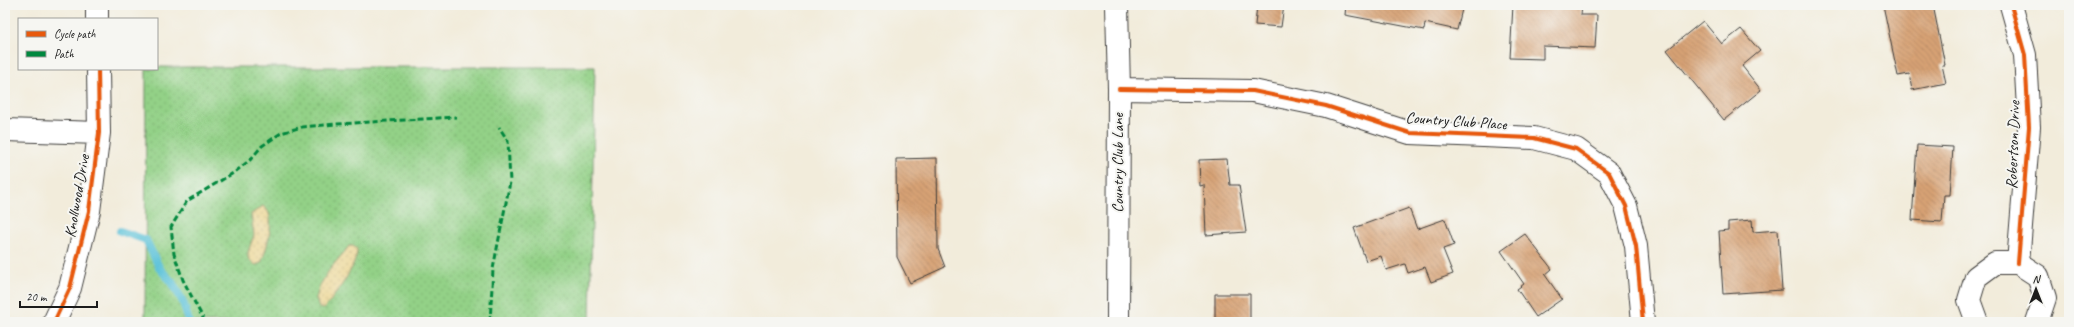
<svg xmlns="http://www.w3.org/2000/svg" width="2074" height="327" font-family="Caveat,sans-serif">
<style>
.grass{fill:url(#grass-dots);stroke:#587652}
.sand{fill:url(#sand-dots);stroke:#857b5d}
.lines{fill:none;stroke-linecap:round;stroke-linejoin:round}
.stream{stroke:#5bc2d9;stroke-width:8}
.building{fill:url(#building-back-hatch)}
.minor-casing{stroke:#3c3b39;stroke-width:24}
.minor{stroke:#fff;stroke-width:22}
.quiet{stroke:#00873e;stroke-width:3;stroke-dasharray:6 3;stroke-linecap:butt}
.cycleway-casing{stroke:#f6f6f2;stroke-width:6}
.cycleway{stroke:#e8590c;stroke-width:4}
.labels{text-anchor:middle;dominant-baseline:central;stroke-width:4;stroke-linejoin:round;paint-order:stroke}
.street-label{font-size:16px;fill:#1c1c1c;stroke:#f6f6f2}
</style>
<defs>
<pattern id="grass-dots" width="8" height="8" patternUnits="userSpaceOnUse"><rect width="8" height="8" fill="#93d187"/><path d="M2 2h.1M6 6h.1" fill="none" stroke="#7eb374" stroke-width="1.8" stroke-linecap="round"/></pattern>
<pattern id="sand-dots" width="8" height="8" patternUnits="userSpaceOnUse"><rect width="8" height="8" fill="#eeda9e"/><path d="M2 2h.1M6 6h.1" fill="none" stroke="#ccba88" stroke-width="1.8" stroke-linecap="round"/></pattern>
<pattern id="building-back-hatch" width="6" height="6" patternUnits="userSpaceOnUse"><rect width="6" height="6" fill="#d7a274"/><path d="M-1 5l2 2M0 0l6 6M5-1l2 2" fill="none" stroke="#ae835e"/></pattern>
</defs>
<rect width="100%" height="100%" fill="#f6f6f2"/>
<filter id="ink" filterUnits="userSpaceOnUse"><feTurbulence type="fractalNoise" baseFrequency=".025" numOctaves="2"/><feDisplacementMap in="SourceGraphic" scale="8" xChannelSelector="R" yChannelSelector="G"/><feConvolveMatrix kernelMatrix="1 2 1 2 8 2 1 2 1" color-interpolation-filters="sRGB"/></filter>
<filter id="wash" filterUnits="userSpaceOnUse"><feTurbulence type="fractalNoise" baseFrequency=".012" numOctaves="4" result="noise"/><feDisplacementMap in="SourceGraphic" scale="16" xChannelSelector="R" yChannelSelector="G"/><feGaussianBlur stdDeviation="0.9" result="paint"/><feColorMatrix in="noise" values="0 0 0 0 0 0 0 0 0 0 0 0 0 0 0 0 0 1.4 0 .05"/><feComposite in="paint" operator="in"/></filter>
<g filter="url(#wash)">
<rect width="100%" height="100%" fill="#f2ecdb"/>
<!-- grass -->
<path class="grass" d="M157 67H595L590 322H145L146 69H157Z"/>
<!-- sand -->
<path class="sand" d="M263 206C278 214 266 251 261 263L255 265 248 258V252L254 235 251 214Z
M349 246H353L357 249C358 265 334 297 324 309L319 308 316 299C320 277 336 263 349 246Z"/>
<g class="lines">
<!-- stream -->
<path class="stream" d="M120 231 146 240 160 269 172 282 183 302 189 322"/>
</g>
<g id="blocks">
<!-- building -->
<path class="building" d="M1257 5H1284L1281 27 1255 25Z
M1346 5H1463L1457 30 1425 23 1424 30 1345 15Z
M1513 5H1582L1581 15H1597L1595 48 1543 46V59L1510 58Z
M1883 5H1933L1945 65H1942L1946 83 1912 90 1909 74 1898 76Z
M1703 21 1722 44 1741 29 1760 51 1742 66 1761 90 1724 120 1667 50Z
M1917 145 1953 147 1950 195H1944L1942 222 1912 220Z
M937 158 938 249 945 267 910 283 897 257 896 159Z
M1227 159 1230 185H1239L1246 232 1206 235 1204 185 1200 186 1199 160Z
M1409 208 1417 229 1445 219 1454 245 1443 249 1453 274 1431 282 1425 267 1408 273 1405 264 1386 270 1381 256 1366 261 1354 228Z
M1752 220 1753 232 1778 230 1782 290 1723 294 1719 231 1728 230V222Z
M1525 234 1552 269 1545 275 1562 299 1536 317 1517 289 1524 284 1501 251Z
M1215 294H1250V322H1215Z"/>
</g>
</g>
<g filter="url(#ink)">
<use href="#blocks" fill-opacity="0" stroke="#3c3b39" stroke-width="1"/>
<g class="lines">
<!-- minor casing -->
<g class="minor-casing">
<path id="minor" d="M97 5V19
M1117 5 1119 89 1118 322
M2011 5 2025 55 2029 127 2018 263
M1119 89 1253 91 1326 106 1410 133 1534 138 1576 149 1609 173 1626 206 1636 246 1643 322
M5 130 99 133
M54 322 70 288 89 211 99 133 98 69
M1977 322 1969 300 1976 277 1995 263H2018L2038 276 2045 298 2037 322"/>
</g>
<!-- minor -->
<use href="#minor" class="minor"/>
<!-- quiet -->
<path class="quiet" d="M205 322 183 280 174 254 171 227 187 201 235 172 250 160 262 146 281 133 302 127 337 124 456 117
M490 322 493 269 510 182 508 141 499 127"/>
<!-- cycleway casing -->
<g class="cycleway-casing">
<path id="cycleway" d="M2011 5 2025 55 2029 127 2018 263
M1119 89 1253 91 1326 106 1410 133 1534 138 1576 149 1609 173 1626 206 1636 246 1643 322
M54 322 70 288 89 211 99 133 98 69"/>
</g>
<!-- cycleway -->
<use href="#cycleway" class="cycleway"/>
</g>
</g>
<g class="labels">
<!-- street labels -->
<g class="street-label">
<text transform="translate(1456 121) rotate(4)">Country Club Place</text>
<text transform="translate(2013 145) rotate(-88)">Robertson Drive</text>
<text transform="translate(1118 163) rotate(-90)">Country Club Lane</text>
<text transform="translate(77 196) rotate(-80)">Knollwood Drive</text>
</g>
</g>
<!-- margin -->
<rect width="2074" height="327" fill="none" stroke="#f6f6f2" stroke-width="20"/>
<!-- legend -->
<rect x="18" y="18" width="140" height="52" fill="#f6f6f2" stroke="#9f9f9c"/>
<rect x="26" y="31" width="20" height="6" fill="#e8590c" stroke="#9f9f9c"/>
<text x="54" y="38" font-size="12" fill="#1c1c1c">Cycle path</text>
<rect x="26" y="51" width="20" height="6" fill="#00873e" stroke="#9f9f9c"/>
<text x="54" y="58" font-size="12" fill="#1c1c1c">Path</text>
<!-- north arrow -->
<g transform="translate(2036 289)" stroke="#f6f6f2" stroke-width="3" paint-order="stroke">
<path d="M0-3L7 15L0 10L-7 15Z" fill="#1c1c1c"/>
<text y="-6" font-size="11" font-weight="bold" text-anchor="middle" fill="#1c1c1c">N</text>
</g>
<!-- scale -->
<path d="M20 301v6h77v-6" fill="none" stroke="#1c1c1c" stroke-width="2"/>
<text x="26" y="301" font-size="12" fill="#1c1c1c" stroke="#f6f6f2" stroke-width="3" paint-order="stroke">20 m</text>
</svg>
